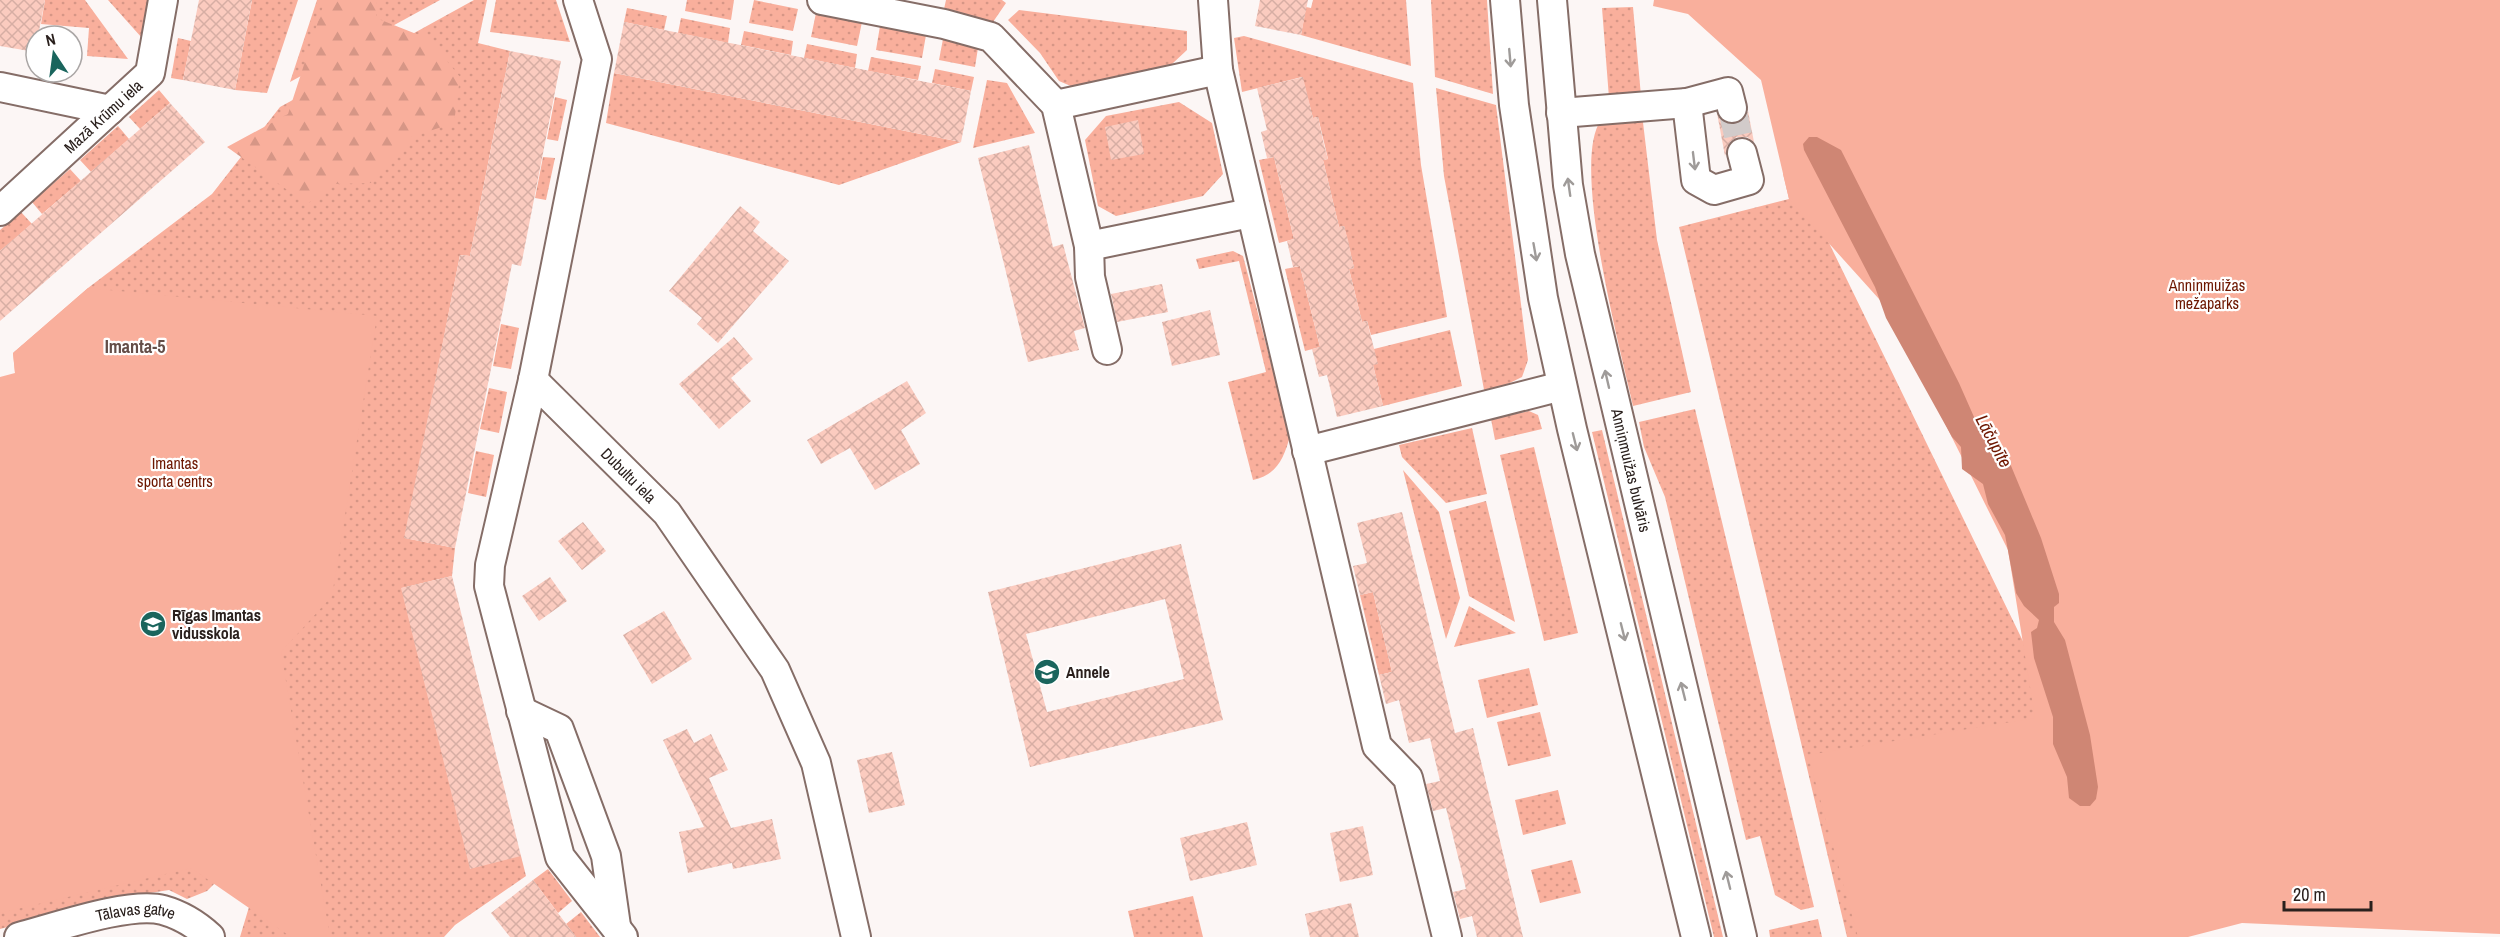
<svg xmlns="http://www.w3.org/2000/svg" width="2500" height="937" font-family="'Archivo Narrow',sans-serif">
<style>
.grass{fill:url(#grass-dots)}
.forest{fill:url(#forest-firs)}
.park{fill:#f9af9c}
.water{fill:#cf8674}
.building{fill:url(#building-cross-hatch);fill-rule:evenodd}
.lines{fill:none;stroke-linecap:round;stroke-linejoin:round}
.minor-tunnel{stroke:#d2cbca;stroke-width:28;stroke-dasharray:28 14;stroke-linecap:butt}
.minor-casing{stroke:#856d67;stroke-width:32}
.minor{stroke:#fff;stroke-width:28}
.oneway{stroke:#9f9b99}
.labels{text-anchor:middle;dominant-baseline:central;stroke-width:4.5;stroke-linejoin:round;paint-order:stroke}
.street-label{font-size:16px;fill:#2a201d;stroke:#fff}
.park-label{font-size:16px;fill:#6d1700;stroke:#fff}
.poi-label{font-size:16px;font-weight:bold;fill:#2a201d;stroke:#fff;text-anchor:start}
.neighbourhood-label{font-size:18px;font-weight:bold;fill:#644e48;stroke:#fff}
.water-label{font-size:18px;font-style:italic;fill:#6e1701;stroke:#fff}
</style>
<defs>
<pattern id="grass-dots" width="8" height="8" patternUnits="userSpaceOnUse" patternTransform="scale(1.5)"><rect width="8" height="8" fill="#f9af9c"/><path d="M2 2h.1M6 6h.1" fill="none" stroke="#d69686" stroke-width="1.8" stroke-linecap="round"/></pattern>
<pattern id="forest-firs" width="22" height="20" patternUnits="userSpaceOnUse" patternTransform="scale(1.5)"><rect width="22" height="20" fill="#f9af9c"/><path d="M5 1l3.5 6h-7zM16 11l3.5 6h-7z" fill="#d69686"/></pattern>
<pattern id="building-cross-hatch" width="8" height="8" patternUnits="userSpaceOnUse" patternTransform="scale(1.5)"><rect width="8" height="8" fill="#fbcbbf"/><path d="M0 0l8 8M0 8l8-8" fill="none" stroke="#d7aea4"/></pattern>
</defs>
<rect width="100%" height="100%" fill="#fcf6f5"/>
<!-- grass -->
<path class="grass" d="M45 0H85L128 59 87 56 89 28 41 24Z
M108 0H149L142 38Z
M252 0H298L267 93 235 90Z
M317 0H440L290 82Z
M474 0H487L478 43 510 51 470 256 460 255 405 538 455 548 452 576 402 588 521 856 526 876 455 925 444 937H240L249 907 264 905 15 373 13 353 88 288 212 194 280 107Z
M496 0H556L570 42 490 32Z
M687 0H734L731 20 685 11Z
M754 0 798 9 793 31 749 23Z
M946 0H1002L1006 3 993 22 944 9Z
M1313 0H1406L1411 66 1301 35 1306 7 1311 8Z
M1431 0H1487L1493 94 1435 77Z
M1633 7 1641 96 1609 98 1602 8Z
M627 8 667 16 664 30 624 22Z
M1019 10 1187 31V50L1172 64 1073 87 1059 81 1040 53 1008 20Z
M816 13 862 22 857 46 811 37Z
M681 18 730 28 728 43 678 33Z
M880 26 926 35 922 58 876 50Z
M744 31 793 41 791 55 741 45Z
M1244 36 1413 83 1421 165 1447 317 1371 335 1367 321 1362 322 1349 269 1354 268 1344 226 1339 227 1323 160 1328 159 1318 117 1313 118 1302 77 1242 92 1234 38Z
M178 38 191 41 183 80 171 78Z
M943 39 978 48 975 67 939 60Z
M807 44 857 54 855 68 804 58Z
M871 57 921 66 918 80 868 71Z
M935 69 974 77 971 91 932 83Z
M614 73 961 142 839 185 606 123Z
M987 80 1007 83 1035 133 973 148Z
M1436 88 1496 105 1528 360 1522 377 1485 395 1444 176Z
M159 90 170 103 140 129 129 117Z
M555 97 567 100 558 141 547 139Z
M1179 102 1212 123 1223 174 1203 196 1116 216 1098 206 1085 140 1106 116Z
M1642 114 1657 240 1691 392 1633 406C1621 351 1570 163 1601 120Z
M118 126 129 139 91 172 80 160Z
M543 157 555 158 546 200 535 198Z
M1274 157 1294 239 1279 243 1259 160Z
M70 169 81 181 42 214 32 202Z
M1794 171 2167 937H1847L1679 227 1789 199 1783 174Z
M21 212 32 224 0 251V230Z
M1233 251 1243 256 1290 436C1284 458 1277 475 1253 480L1228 382 1266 372 1239 261 1199 269 1196 259Z
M1300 266 1320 347 1305 351 1285 269Z
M501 324 519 328 511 369 493 366Z
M1450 330 1462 386 1383 406 1373 365 1374 349Z
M489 388 507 392 499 433 480 429Z
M1695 409 1814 907 1801 910 1775 895 1760 836 1746 840 1665 497 1644 447 1639 422Z
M1529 411 1538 415 1542 429 1495 440 1491 419Z
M1472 428 1487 494 1446 503 1402 457 1399 445Z
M1602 430 1723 937H1714L1592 432Z
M1534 447 1578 633 1544 641 1500 455Z
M476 451 494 455 486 497 468 493Z
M1403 470 1439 512 1460 598 1446 639Z
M1486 501 1515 622 1469 596 1449 511Z
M1373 592 1392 672 1379 675 1360 595Z
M1469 606 1516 633 1454 647Z
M1529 668 1538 705 1487 718 1478 680Z
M1540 712 1551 756 1508 766 1497 722Z
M1558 790 1566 824 1523 835 1515 800Z
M169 852 217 881 207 891 187 899 169 890 124 897 0 929V861Z
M1572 860 1581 893 1540 903 1531 870Z
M548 869 572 901 558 913 533 880Z
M1193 896 1203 937H1134L1128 911Z
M581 912 600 937H576L566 924Z
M1818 919 1822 937H1770L1769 930Z"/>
<!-- forest -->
<path class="forest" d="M325 0H377L376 18 429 39 460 77 454 123 411 137 372 183 334 184 307 204 227 147 288 114Z"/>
<!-- park -->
<path class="park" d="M1654 0H2500V934L2242 923 2188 937H1858L1808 755 2035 718 2008 550 1888 309 1789 199 1761 80 1688 14 1653 6Z
M88 288 377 316 332 596 281 652 330 937H291L191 868 0 913V377L15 373 13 353Z"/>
<!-- water -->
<path class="water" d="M1809 137H1817L1841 150 1959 383 1978 426 1997 441 2009 461 2041 538 2059 594V603L2054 607V622L2065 640 2090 735 2098 787 2096 799 2090 806H2080L2069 798 2067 777 2053 744V717L2034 658 2031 632 2037 628 2039 620 2024 606 2016 593 2005 535 1988 504 1983 484 1962 469 1961 447 1952 437 1886 318 1875 287 1804 150 1803 144Z"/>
<!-- building -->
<path class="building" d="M0 0H45L38 36H36L35 52 0 46Z
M199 0H252L235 90 183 80Z
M1260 0H1308L1301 35 1255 26Z
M624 22 971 91 961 142 614 73Z
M510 51 561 61 521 266 512 264 455 548 404 538 460 255 470 256Z
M1303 77 1313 118 1318 117 1324 145 1328 159 1323 160 1339 227 1344 226 1348 240 1354 268 1349 269 1362 322 1367 321 1378 364 1373 365 1383 406 1337 417 1327 375 1319 377 1312 349 1320 347 1300 266 1293 267 1287 241 1294 239 1274 157 1267 158 1261 132 1267 130 1257 88Z
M170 103 205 142 0 321V251Z
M1748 111 1754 142 1747 137H1737L1730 142 1725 156 1717 113 1727 124H1735L1744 119Z
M1138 120 1144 154 1111 160 1105 127Z
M1029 145 1053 247 1063 244 1085 328 1074 331 1079 350 1028 362 978 158Z
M740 206 760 222 753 231 789 261 718 343 697 324 702 318 669 291Z
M1162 284 1168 312 1117 322 1111 294Z
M1210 310 1220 355 1172 366 1162 322Z
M734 337 753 359 731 378 751 401 719 429 679 384Z
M907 381 926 413 901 430 920 464 875 490 850 448 821 464 807 440Z
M1402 512 1455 733 1473 728 1523 937H1477L1472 916 1460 919 1453 892 1466 889 1446 808 1433 811 1426 784 1440 781 1430 738 1409 743 1399 700 1386 704 1379 675 1392 672 1373 592 1360 595 1353 566 1367 563 1357 523Z
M583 522 606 551 582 570 558 541Z
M1181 544 1223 720 1030 767 988 592ZM1165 599 1184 679 1047 712 1026 634Z
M452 576 521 856 470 869 401 588Z
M550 577 567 601 539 621 522 596Z
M664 611 692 659 652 684 623 635Z
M687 729 694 743 711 734 728 770 709 778 731 828 772 819 781 859 733 869 732 863 688 873 679 832 704 827 663 740Z
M892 752 905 805 869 813 857 760Z
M1247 822 1257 865 1190 881 1180 838Z
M1363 826 1373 875 1340 882 1330 833Z
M533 880 576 937H510L491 913Z
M1351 903 1359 937H1310L1305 914Z"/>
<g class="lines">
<!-- minor-tunnel -->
<path class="minor-tunnel" d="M1732 108 1742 153"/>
<!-- minor casing -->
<g class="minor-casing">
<g id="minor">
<path d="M578 0 597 59 533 380 490 565 489 586 560 857 623 937"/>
<path d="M822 0 944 24 991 37 1056 105 1089 246 1090 277 1107 350"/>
<path d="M1213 0 1218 70 1377 746 1408 778 1447 937"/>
<path d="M1505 0 1514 105 1543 298 1572 429 1696 937"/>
<path id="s1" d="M1552 0 1568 185 1580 254 1742 937"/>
<path d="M0 87 110 110"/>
<path d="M1687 103 1696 180 1714 190 1749 180 1742 153"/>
<path d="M1056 105 1218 70"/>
<path d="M1561 113 1687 103 1728 92 1732 108"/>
<path id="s2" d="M0 211 150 73 163 0"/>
<path d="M1089 246 1250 213"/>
<path id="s3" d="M533 380 667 513 775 670 816 763 856 937"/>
<path d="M1307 451 1562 386"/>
<path d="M521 711 559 729 606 856 616 926"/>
<path id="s4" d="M19 937C54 928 130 901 163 910 181 915 197 925 210 937"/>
</g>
</g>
<!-- minor -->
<use href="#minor" class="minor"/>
</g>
<!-- one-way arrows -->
<defs><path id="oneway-shaft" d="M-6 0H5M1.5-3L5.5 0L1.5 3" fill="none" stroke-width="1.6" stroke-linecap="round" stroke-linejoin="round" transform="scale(1.5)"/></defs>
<g class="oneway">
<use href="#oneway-shaft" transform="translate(1510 58) rotate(85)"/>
<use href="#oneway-shaft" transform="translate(1694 161) rotate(83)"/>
<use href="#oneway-shaft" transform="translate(1569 187) rotate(-98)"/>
<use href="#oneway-shaft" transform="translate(1535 252) rotate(80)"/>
<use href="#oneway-shaft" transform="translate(1607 379) rotate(-103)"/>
<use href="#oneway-shaft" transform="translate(1575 442) rotate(76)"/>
<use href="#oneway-shaft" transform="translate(1623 632) rotate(76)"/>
<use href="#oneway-shaft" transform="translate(1683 691) rotate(-104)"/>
<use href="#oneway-shaft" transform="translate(1728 880) rotate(-104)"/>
</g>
<!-- icons -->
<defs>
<g id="school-disc" transform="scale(1.35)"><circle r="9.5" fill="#1a655d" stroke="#fff"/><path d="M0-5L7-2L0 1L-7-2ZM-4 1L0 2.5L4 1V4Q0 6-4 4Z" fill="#fff"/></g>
</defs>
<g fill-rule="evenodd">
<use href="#school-disc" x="153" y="624"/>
<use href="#school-disc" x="1047" y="672"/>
</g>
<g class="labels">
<!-- street labels -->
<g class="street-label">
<text stroke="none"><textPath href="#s2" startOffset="140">Mazā Krūmu iela</textPath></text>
<text stroke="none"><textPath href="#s1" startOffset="478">Anniņmuižas bulvāris</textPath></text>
<text stroke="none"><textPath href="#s3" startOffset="135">Dubultu iela</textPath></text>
<text stroke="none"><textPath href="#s4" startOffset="120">Tālavas gatve</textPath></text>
</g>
<!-- park labels -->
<g class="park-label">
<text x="2207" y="285">Anniņmuižas<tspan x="2207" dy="18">mežaparks</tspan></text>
<text x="175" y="463">Imantas<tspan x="175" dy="18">sporta centrs</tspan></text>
</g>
<!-- poi labels -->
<g class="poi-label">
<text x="172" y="615">Rīgas Imantas<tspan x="172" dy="18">vidusskola</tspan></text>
<text x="1066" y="672">Annele</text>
</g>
<!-- neighbourhood labels -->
<g class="neighbourhood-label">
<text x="135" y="346">Imanta-5</text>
</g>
<!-- water labels -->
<g class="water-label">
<text transform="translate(1994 441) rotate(62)">Lāčupīte</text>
</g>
</g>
<!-- north arrow -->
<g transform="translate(54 54) rotate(347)"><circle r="28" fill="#ffffff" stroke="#aaa6a5" stroke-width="1.5"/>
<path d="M0-4.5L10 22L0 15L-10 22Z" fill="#1a655d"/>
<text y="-9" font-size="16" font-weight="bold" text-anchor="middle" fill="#2a201d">N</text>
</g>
<!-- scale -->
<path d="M2284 901v9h87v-9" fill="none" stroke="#2a201d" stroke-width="3"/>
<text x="2293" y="901" font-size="18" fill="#2a201d" stroke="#ffffff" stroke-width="4.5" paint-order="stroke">20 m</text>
</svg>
